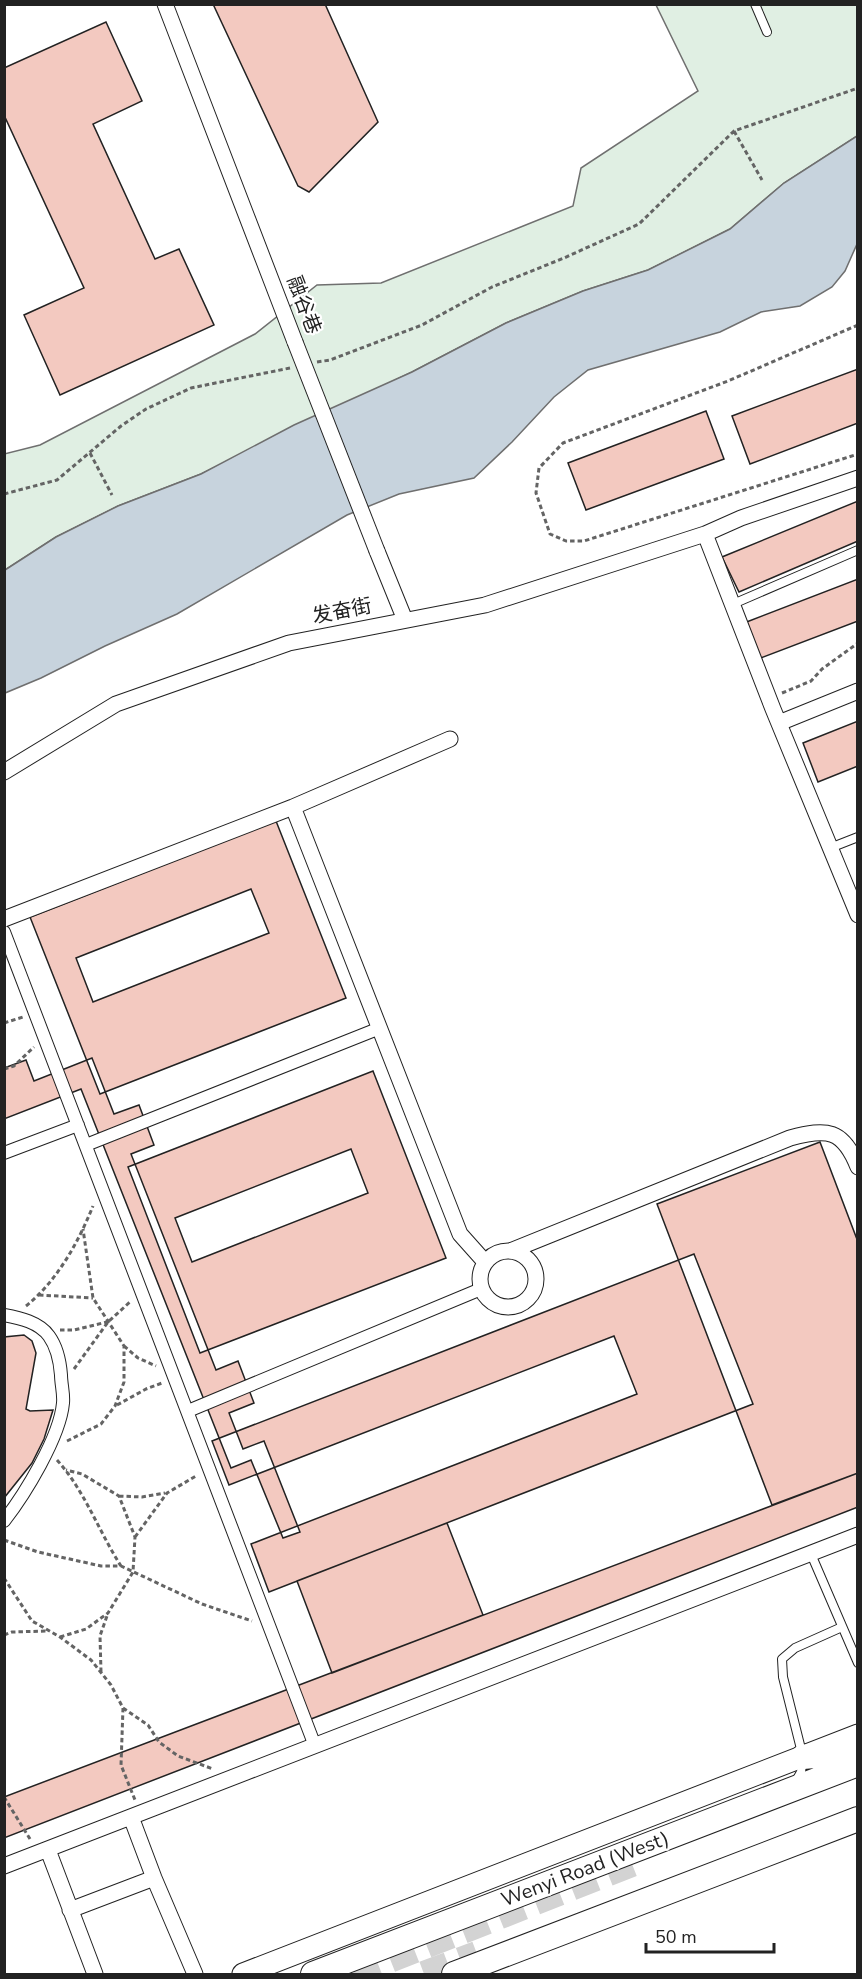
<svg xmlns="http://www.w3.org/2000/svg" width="862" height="1979" font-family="'Nunito Sans','Noto Sans SC',sans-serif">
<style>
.green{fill:#e0efe3;stroke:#6f6f6f;stroke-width:1.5}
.water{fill:#c7d3dd;stroke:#6f6f6f;stroke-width:1.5}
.building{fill:#f3c9c0;stroke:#222;stroke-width:1.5;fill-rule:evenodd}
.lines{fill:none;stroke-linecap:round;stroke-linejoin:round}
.trunk-tunnel{stroke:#d3d3d3;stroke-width:26;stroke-dasharray:26 13;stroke-linecap:butt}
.service-casing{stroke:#222;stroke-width:10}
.pedestrian-casing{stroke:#222;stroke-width:14}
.minor-casing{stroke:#222;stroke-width:17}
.secondary-casing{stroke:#222;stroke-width:23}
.primary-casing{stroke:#222;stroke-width:26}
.path{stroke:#646464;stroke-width:3;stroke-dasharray:4.5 3;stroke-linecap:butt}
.service{stroke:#fff;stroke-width:8}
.pedestrian{stroke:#fff;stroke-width:12}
.minor{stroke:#fff;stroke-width:15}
.secondary{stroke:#fff;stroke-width:21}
.primary{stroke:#fff;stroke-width:24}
.minor-bridge-casing{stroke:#222;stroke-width:17;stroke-linecap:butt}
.minor-bridge{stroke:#fff;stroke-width:15}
.labels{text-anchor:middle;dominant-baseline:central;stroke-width:4.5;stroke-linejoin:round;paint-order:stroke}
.street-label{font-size:20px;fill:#222;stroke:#fff}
</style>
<rect width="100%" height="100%" fill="#fff"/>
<!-- green -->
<path class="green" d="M656 5H857V136L784 183 730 229 648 270 583 291 506 323 412 372 201 474 118 506 56 537 5 570 4 454 40 445 255 334 317 285 381 283 573 206 581 168 698 91Z"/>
<!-- water -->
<path class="water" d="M857 136V244L845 271 832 287 800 306 761 312 720 332 588 370 554 397 512 442 474 478 399 494 347 515 177 614 105 646 41 678 5 693V570L56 537 118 506 201 474 294 425 412 372 506 323 583 291 648 270 730 229 784 183Z"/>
<!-- building -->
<path class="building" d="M213 4H325L378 122 309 192 298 186Z
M106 22 142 101 93 124 155 259 179 249 214 325 60 395 24 315 84 288 4 115V68Z
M858 369V423L750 464 732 416Z
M706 411 724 459 586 510 568 463Z
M858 501V541L739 592 722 557Z
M858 579V621L758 659 744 623Z
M858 721V766L818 782 803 743Z
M276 821 346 998 100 1094 30 917ZM251 889 269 933 93 1002 76 958Z
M92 1058 114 1114 139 1105 154 1145 131 1154 216 1370 238 1361 254 1403 229 1413 243 1449 264 1441 300 1532 283 1538 251 1460 231 1468 81 1089 4 1119V1068L26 1060 34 1081Z
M373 1071 446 1258 200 1353 128 1167ZM351 1149 368 1193 192 1262 175 1218Z
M820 1142 858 1242V1473L772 1505 657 1204Z
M694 1254 753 1404 269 1592 251 1544 637 1394 614 1336 229 1485 212 1441Z
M24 1335 32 1341 36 1353 26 1409 30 1411 53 1410 44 1439 32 1463 4 1498V1337Z
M858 1473V1507L4 1838V1797Z
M447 1523 483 1615 332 1673 297 1581Z"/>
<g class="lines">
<!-- trunk-tunnel -->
<path class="trunk-tunnel" d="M354 1974 634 1863
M424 1974 477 1954"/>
<!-- service casing -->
<g class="service-casing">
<path id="service" d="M755 4 767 32
M733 604 858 550
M830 848 858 837
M811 1554 858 1663
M796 1781 801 1772 803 1757 783 1677 782 1659 795 1648 842 1627"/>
</g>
<!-- pedestrian casing -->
<g class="pedestrian-casing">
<path id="pedestrian" d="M4 932 315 1746
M86 1145 380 1028
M4 1153 78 1125
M4 1315C20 1318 39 1322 49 1336 57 1347 60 1362 61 1375 61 1384 64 1394 63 1403 60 1437 25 1494 4 1521
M188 1411 481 1289"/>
</g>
<!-- minor casing -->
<g class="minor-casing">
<path id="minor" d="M165 4 295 342
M858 478 741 518 705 534 773 709 858 915
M377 551 405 620
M779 723 858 691
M4 772 116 704 289 643 485 605 705 534
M293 807 460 1234 485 1262
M4 919 293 807 450 739
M510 1251 790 1138C827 1128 843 1129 858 1167
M480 1279a28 28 0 1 1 56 0a28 28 0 1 1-56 0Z
M131 1817 154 1878 195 1974
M48 1850 95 1974
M4 1866 858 1535
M70 1910 154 1878"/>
</g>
<!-- secondary casing -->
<g class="secondary-casing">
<path id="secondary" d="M243 1974 858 1735"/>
</g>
<!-- primary casing -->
<g class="primary-casing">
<path id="primary" d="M803 1757 858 1752
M313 1974 858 1764
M454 1974 858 1819"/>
</g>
<!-- path -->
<path class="path" d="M734 131 762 180
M858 325 728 381 563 443 539 468 536 493 550 534 566 541H584L858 454
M317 362 330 360 422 325 492 287 564 258 639 224 734 131 858 88
M90 453 112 495
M4 494 57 480 121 426 146 409 191 388 290 368
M782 693 811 681 822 669 858 643
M4 1023 23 1017
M4 1069 14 1066 34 1047
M39 1295 93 1298
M26 1306C57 1281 78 1243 93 1206
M60 1330H74L107 1322
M124 1346 138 1358 156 1366
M74 1369 108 1322 131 1301
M117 1405 146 1389 162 1383
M67 1441 101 1424 115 1406 124 1382V1346L93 1298 83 1229
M57 1460C85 1491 99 1532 121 1566
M119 1496 142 1497 165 1493
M135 1537 167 1493 196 1476
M4 1540 38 1552 101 1566H121L202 1604 252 1621
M4 1578 32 1621 60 1637 91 1660 111 1685 123 1708 121 1765 135 1800
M4 1635 12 1632 47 1631
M60 1637 86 1629 108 1613 133 1572 135 1537 119 1496 82 1474 66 1470
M101 1672 100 1636 108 1613
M123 1708 148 1725 159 1742 178 1756 213 1769
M4 1797 30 1839"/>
<!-- service -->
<use href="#service" class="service"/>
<!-- pedestrian -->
<use href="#pedestrian" class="pedestrian"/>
<!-- minor -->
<use href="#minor" class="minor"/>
<!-- secondary -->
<use href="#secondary" class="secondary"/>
<!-- primary -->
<use href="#primary" class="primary"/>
<!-- minor-bridge casing -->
<g class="minor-bridge-casing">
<path id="minor-bridge" d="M295 342 377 551"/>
</g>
<!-- minor-bridge -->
<use href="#minor-bridge" class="minor-bridge"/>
</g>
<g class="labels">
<!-- street labels -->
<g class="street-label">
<text transform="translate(304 305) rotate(69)">融谷巷</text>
<text transform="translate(342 611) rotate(-11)">发奋街</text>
<text transform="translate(585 1869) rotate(-21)">Wenyi Road (West)</text>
</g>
</g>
<!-- border -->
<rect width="862" height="1979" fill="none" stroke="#222222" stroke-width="12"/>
<!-- scale -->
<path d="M646 1943v9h128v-9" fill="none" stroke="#222222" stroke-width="3"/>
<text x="655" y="1943" font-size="18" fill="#222222" stroke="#ffffff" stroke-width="4.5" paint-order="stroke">50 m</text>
</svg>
